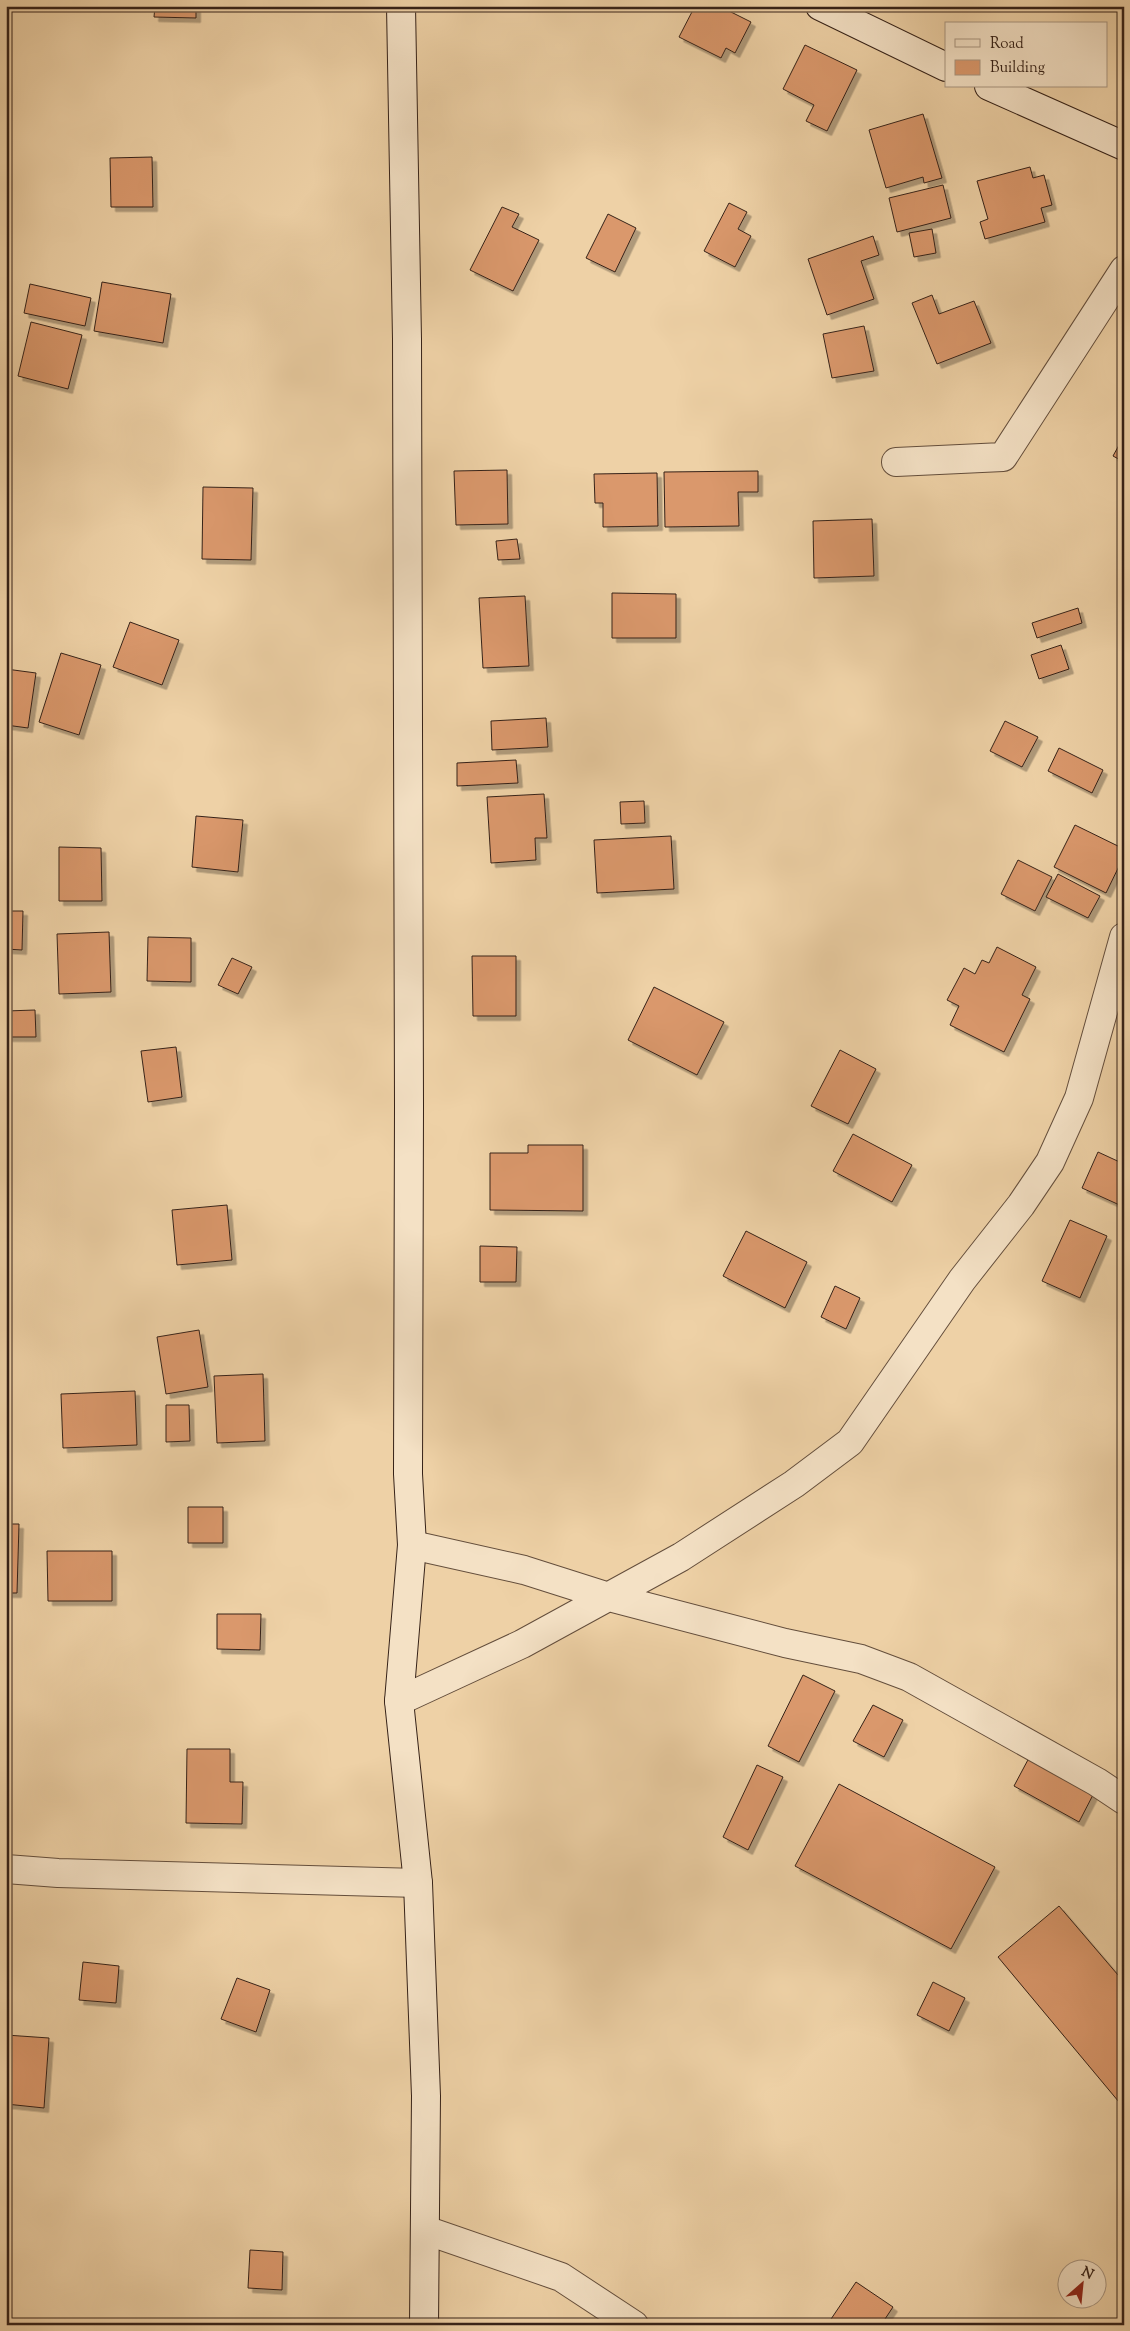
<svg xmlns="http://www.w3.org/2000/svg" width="1130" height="2331" font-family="'Sorts Mill Goudy',serif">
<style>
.building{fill:#da986c;stroke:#362218;filter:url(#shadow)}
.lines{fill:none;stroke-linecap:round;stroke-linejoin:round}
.street-casing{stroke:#644e3c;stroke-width:30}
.secondary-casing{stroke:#362218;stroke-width:30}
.street{stroke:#f4e1c5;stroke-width:28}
.secondary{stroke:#f4e1c5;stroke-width:28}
</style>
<defs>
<filter id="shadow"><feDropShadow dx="4.5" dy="4.5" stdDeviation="0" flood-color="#0004"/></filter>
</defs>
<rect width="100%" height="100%" fill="#eed1a6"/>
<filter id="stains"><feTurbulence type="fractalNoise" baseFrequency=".004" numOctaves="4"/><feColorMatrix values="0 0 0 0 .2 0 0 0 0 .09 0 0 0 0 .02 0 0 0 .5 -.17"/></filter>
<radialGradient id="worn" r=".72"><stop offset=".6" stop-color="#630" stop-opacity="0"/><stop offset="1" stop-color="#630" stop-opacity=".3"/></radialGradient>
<!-- building -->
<path class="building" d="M155 6H196V18L154 17Z
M695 6H719L751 22 735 53 726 48 721 58 679 37Z
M805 45 857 70 827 131 806 121 814 105 783 89Z
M923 114 942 178 924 183 923 177 886 188 869 130Z
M152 157 153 207H111L110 158Z
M1030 167 1033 178 1044 175 1052 205 1041 208 1045 222 985 239 980 222 988 219 977 181Z
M943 185 951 218 897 232 889 198Z
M729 203 747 212 738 229 751 236 735 267 704 251Z
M502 207 519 214 512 227 539 240 513 291 470 270Z
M608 214 636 228 615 272 586 258Z
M932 229 936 253 914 257 909 233Z
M873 236 879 255 861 261 874 299 827 315 808 259Z
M102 282 171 294 163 343 94 331Z
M30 284 91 298 85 326 24 313Z
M932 295 939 314 974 301 991 343 937 364 912 303Z
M31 322 82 335 68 389 18 376Z
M864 326 874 371 832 378 823 334Z
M1124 436V462L1113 456Z
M507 470 508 524 456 525 454 471Z
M758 471V492H738L739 526 665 527 664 472Z
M657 473 658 526 603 527V503H595L594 474Z
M203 487 253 488 251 560 202 559Z
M872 519 874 576 814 578 813 521Z
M517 539 520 559 498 560 496 541Z
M612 593 676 594V638H612Z
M525 596 529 666 483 668 479 598Z
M1078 608 1082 623 1037 638 1032 623Z
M130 622 179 640 162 685 113 667Z
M1061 645 1069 669 1039 679 1031 655Z
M61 653 101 665 79 735 39 722Z
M6 669 36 673 28 728 6 725Z
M546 718 548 747 492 750 491 721Z
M1005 721 1038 737 1022 767 990 751Z
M1059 748 1103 770 1092 793 1048 771Z
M516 760 518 783 457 786V763Z
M544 794 547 838H535L536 860 491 863 487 797Z
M644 801 645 823 621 824 620 802Z
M196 816 243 820 238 872 192 867Z
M1075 825 1124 849V856L1106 893 1054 867Z
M671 836 674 889 597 893 594 840Z
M59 847 101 848 102 901H59Z
M1018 860 1052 877 1035 911 1001 894Z
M1058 874 1100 896 1088 918 1046 897Z
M6 911H23L22 950 6 949Z
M109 932 111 992 59 994 57 934Z
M148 937 191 938V982L147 981Z
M997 947 1036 967 1022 995 1030 999 1004 1052 950 1025 959 1006 947 1000 964 968 975 974 982 960 989 963Z
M472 956H516V1016H473Z
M232 958 252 967 238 994 218 985Z
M654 987 724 1022 697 1075 628 1040Z
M35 1010 36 1037H6V1011Z
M176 1047 182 1097 148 1102 141 1051Z
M840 1050 876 1069 848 1124 811 1106Z
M853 1134 912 1165 892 1202 833 1171Z
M528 1145H583V1211L490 1210V1153H528Z
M1098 1152 1124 1164V1207L1082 1188Z
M227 1205 232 1260 177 1265 172 1210Z
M1070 1220 1107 1236 1080 1298 1042 1281Z
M746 1231 807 1262 785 1308 723 1276Z
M480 1246 517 1247 516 1282H480Z
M835 1286 860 1298 846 1329 821 1317Z
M199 1330 208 1387 166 1394 157 1337Z
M263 1374 265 1441 217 1443 214 1376Z
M135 1391 137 1445 63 1448 61 1394Z
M166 1405H189L190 1441 166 1442Z
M188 1507H223V1543H188Z
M6 1524H19L17 1593H6Z
M47 1551H112V1601H48Z
M217 1614H261L260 1650 217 1649Z
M803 1675 835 1691 799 1762 768 1746Z
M873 1705 903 1720 884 1757 853 1741Z
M187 1749H230V1782H243L242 1824 186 1823Z
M1030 1756 1095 1791 1079 1822 1014 1786Z
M757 1765 783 1777 748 1850 723 1837Z
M839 1784 995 1867 951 1949 795 1866Z
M1059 1906 1124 1982V2108L998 1957Z
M83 1962 119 1966 116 2003 79 2000Z
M237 1978 270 1990 256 2032 221 2019Z
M933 1982 965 1998 949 2031 917 2015Z
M6 2035 49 2038 44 2108 6 2104Z
M250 2250 283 2252 282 2290 248 2288Z
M856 2282 893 2307 881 2325H827Z"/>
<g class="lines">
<!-- street casing -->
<g class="street-casing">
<path id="street" d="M896 462 1003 457 1124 270
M412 1545 524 1570 609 1597 785 1643 861 1659 909 1677 1097 1782 1124 1800
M399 1701 522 1644 681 1557 794 1484 850 1442 962 1280 1021 1205 1050 1162 1079 1098 1124 937
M6 1869 58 1873 418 1883
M425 2230 561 2277 634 2325"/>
</g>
<!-- secondary casing -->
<g class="secondary-casing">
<path id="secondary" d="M401 6 407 339 409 1106 408 1474 412 1545 399 1701 418 1883 426 2096 424 2325
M820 6 946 67
M989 86 1124 146"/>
</g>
<!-- street -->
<use href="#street" class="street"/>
<!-- secondary -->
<use href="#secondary" class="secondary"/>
</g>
<!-- margin -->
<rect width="1130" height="2331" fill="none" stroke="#eed1a6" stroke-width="25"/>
<rect x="8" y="8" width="1115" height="2316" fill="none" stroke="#362218" stroke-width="2.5"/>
<rect x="12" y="12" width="1105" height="2306" fill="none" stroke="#362218"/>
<!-- legend -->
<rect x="945" y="22" width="162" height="65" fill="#f4e1c5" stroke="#a89580"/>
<rect x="955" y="39" width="25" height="8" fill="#f4e1c5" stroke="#a89580"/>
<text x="990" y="48" font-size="15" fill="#362218">Road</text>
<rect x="955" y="60" width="25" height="15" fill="#da986c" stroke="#a89580"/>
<text x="990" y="72" font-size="15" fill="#362218">Building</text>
<!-- north arrow -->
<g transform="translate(1082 2284) rotate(27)"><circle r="24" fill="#f4e1c5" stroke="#a89580"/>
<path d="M0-4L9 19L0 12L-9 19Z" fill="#8f2418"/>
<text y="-8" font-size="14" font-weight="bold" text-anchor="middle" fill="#362218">N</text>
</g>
<rect width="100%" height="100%" filter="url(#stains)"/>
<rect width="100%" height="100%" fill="url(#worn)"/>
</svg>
